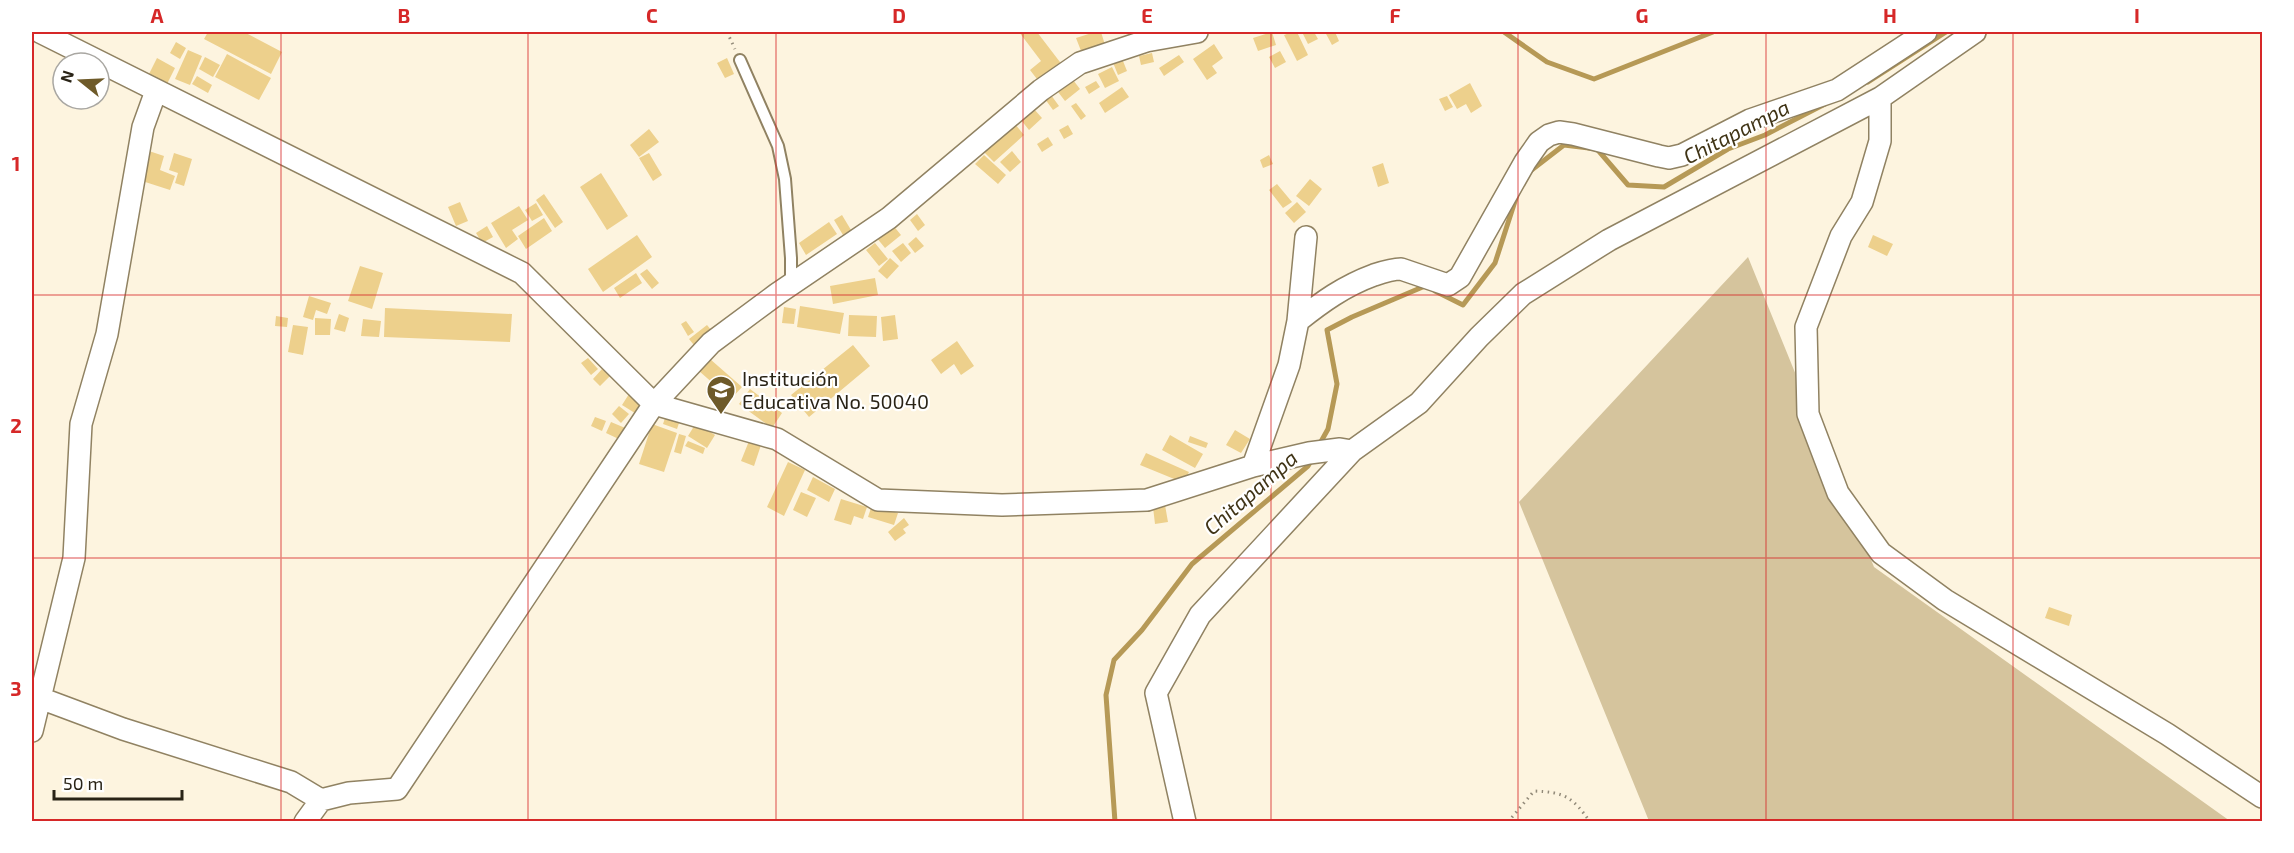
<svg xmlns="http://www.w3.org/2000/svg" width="2294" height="853" font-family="'Exo 2',sans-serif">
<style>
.green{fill:#d5c49d}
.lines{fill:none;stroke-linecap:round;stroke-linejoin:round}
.stream{stroke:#b69956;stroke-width:5}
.building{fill:#edd08c}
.service-casing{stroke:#908262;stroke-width:14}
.minor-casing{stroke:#908262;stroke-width:24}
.path{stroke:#928a79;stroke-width:3;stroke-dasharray:1.5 4.5;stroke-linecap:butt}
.service{stroke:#fff;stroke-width:10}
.minor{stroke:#fff;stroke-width:21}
.grid{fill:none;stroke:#d62828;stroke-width:1.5;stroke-opacity:0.55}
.labels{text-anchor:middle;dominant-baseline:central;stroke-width:4.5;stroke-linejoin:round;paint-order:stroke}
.poi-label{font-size:20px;fill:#292316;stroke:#fff;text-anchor:start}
.water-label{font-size:21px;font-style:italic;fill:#403416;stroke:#fff}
.neatline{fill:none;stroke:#d62828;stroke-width:2}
.grid-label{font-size:20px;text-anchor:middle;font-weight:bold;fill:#d62828}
</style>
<rect width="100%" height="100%" fill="#fdf4df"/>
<!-- green -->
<path class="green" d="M1748 257 1874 567 2230 821H1649L1519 502Z"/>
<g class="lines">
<!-- stream -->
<path class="stream" d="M1504 32 1547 62 1594 79 1713 32
M1868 82 1946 32
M1529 172 1564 145 1597 149 1628 185 1664 187 1728 149 1765 135 1825 104
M1435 291 1463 305 1495 263 1517 195
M1318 447 1328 429 1337 384 1327 330 1352 317 1425 286 1427 287
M1115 822 1106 695 1114 660 1142 630 1192 564 1308 466 1313 458"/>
</g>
<!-- building -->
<path class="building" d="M208 32H244L282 52 271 74 204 39Z
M1019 32H1037L1063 66 1040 83 1030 70 1041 61Z
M1095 32H1101L1106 48 1083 56 1076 38Z
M1272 32 1276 45 1258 51 1253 38Z
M1292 32H1297L1308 55 1297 61 1284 35Z
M1302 32H1314L1318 39 1308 44Z
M1325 32H1335L1339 41 1332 45Z
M176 42 186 48 180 59 170 53Z
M1214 44 1223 58 1212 66 1217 73 1207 80 1193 59Z
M188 50 202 56 190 85 175 79Z
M1280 51 1286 62 1275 68 1269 57Z
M1152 53 1154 62 1141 65 1139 56Z
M227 54 271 78 259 100 215 77Z
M1179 55 1184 62 1164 76 1159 68Z
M1121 56 1127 71 1118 75 1112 60Z
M205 57 220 65 213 77 199 69Z
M157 58 175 68 165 88 146 80Z
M727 58 734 74 725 78 717 63Z
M1112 67 1119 81 1105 88 1098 74Z
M197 76 212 85 208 93 192 84Z
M1070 76 1080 89 1065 101 1055 88Z
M1096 81 1100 87 1089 94 1085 87Z
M1470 83 1482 106 1471 113 1466 104 1457 109 1449 95Z
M1122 87 1129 97 1105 113 1099 103Z
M1051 95 1059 106 1053 110 1045 99Z
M1447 96 1453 107 1445 111 1439 99Z
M1076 103 1086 116 1081 120 1071 106Z
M1034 109 1042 118 1029 130 1021 120Z
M1015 124 1024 135 994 162 984 152Z
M1068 125 1073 134 1064 139 1059 130Z
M649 129 659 142 639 157 630 145Z
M1048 137 1053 145 1042 152 1037 144Z
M149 151 164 156 160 170 175 176 170 190 139 180Z
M1012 151 1021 162 1010 172 1000 162Z
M174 153 192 159 184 186 175 183 178 173 169 170Z
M649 153 662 175 653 181 639 158Z
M984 155 1006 175 998 184 975 164Z
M1269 155 1273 164 1263 168 1260 160Z
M1383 163 1389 183 1378 187 1372 167Z
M601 173 628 216 607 230 580 187Z
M1310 179 1322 189 1309 206 1296 196Z
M1277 184 1292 202 1283 208 1269 190Z
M544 194 563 222 555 228 536 200Z
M460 202 468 221 456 226 448 207Z
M1297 202 1306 212 1294 223 1285 213Z
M536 203 543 215 532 221 525 210Z
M519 206 528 220 512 230 518 239 506 248 491 223Z
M917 214 925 225 918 231 910 220Z
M842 215 851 230 843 235 834 220Z
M544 218 552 231 526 249 518 236Z
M829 222 837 234 806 255 799 243Z
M892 224 901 235 885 248 876 237Z
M487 226 493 237 482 243 476 233Z
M637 235 652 257 603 292 588 269Z
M1873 235 1893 244 1887 256 1868 247Z
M916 237 924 246 915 253 908 244Z
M875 243 888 259 879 266 866 250Z
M903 243 911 253 901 262 892 251Z
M890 258 899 266 887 279 878 271Z
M360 266 383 273 372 309 348 301Z
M647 269 659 283 652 289 640 274Z
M636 273 642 283 620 298 614 288Z
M875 278 878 295 833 304 830 286Z
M309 296 331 303 327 314 316 310 313 320 303 317Z
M800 306 844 313 840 334 797 327Z
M784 307 796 309 794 324 782 323Z
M385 308 512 314 510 342 384 337Z
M339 314 349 318 345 332 334 329Z
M849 315 877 316 876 337 848 336Z
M895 315 898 339 883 341 881 317Z
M276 316 288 318 287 327 275 326Z
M315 318 331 319 330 335H315Z
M363 319 381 321 379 337 361 336Z
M686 321 694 332 688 336 681 324Z
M293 325 308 327 303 355 288 352Z
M707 325 716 336 698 350 689 339Z
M957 341 974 366 961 375 954 364 941 374 931 360Z
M853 345 870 366 809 417 791 395Z
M588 358 598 369 591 375 581 363Z
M710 359 742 387 731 399 699 371Z
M602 369 610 376 600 386 593 379Z
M750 389 782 413 772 428 739 404Z
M629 394 645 404 638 415 622 405Z
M619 406 629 414 621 423 612 414Z
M666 415 680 420 677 429 663 424Z
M595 417 606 421 602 431 591 426Z
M611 422 630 430 625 442 606 433Z
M696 423 715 435 707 448 688 436Z
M652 424 677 433 664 472 639 464Z
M1235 430 1250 439 1241 453 1226 445Z
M679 434 686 436 681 454 674 452Z
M1170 435 1203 454 1195 468 1162 450Z
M1190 436 1208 443 1206 448 1188 442Z
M688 441 705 448 703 454 685 446Z
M749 441 761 445 754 466 741 461Z
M1146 453 1189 472 1184 483 1140 465Z
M788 462 805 470 784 516 767 507Z
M813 477 835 489 829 502 807 490Z
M801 492 816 498 807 517 793 510Z
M841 499 867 507 863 519 854 516 851 525 834 520Z
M872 505 898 513 894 525 868 517Z
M1165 505 1168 522 1155 524 1153 507Z
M904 518 909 525 903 529 906 533 895 541 888 532Z
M2049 607 2072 615 2069 626 2045 618Z"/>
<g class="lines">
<!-- service casing -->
<g class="service-casing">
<path id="service" d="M740 60 778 146 785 179 791 258V285"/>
</g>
<!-- minor casing -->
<g class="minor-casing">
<path id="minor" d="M40 32 522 273 654 404 777 439 878 500 1002 505 1147 500 1253 466 1309 453 1340 449 1352 451
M1975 32 1880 98V141L1862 202 1841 236 1806 327 1808 414 1838 493 1881 553 1945 600 2167 734 2262 797
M1298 321C1322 302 1344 286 1374 275 1383 272 1392 269 1401 269L1448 285 1460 277 1525 162 1539 142 1549 135 1559 132 1573 134 1659 156 1669 158 1682 155 1750 120 1837 90 1926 32
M1253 466 1289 365 1298 321 1306 237
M32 695 123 729 291 782 321 800
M32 731 74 558 81 424 107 334 143 127 156 91
M305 822 321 800 349 793 397 789 654 404 711 343 777 294 889 218 1041 90 1080 63 1146 41 1197 32
M1185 822 1156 693 1200 615 1352 451 1419 403 1479 337 1523 294 1609 240 1880 98"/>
</g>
<!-- path -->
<path class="path" d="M727 32 735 49
M1508 822 1534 791C1564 792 1573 797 1590 822"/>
<!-- service -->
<use href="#service" class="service"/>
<!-- minor -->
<use href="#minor" class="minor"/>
</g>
<!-- grid -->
<path class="grid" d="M281 32V822M528 32V822M776 32V822M1023 32V822M1271 32V822M1518 32V822M1766 32V822M2013 32V822M32 295H2262M32 558H2262"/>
<!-- icons -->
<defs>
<g id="school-pin" transform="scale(1.5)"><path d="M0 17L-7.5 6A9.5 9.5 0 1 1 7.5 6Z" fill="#6e5a29" stroke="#fff"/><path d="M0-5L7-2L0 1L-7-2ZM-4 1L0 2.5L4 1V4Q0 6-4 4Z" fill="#fff"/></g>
</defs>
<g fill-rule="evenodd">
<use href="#school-pin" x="721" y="390"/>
</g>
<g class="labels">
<!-- poi labels -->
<g class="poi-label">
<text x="742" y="378">Institución<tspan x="742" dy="23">Educativa No. 50040</tspan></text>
</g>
<!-- water labels -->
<g class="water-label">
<text transform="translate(1736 131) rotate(-27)">Chitapampa</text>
<text transform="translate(1250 492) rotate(-41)">Chitapampa</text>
</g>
</g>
<!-- border -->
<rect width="2294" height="853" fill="none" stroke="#ffffff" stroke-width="66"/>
<!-- north arrow -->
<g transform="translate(81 81) rotate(288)"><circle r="28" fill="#ffffff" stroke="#a9a7a2" stroke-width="1.5"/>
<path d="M0-4.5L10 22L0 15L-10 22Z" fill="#6e5a29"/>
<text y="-9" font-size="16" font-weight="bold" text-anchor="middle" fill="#292316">N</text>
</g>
<!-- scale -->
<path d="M54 790v9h128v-9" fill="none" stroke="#292316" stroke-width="3"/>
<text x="63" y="790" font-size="18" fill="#292316" stroke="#ffffff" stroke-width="4.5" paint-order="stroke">50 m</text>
<rect x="33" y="33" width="2228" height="787" class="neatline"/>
<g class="grid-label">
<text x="157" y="23">A</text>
<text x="404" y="23">B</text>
<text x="652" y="23">C</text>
<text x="899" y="23">D</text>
<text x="1147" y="23">E</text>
<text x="1395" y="23">F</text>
<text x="1642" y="23">G</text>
<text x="1890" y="23">H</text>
<text x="2137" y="23">I</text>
<text x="16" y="171">1</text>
<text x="16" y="433">2</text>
<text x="16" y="696">3</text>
</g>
</svg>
